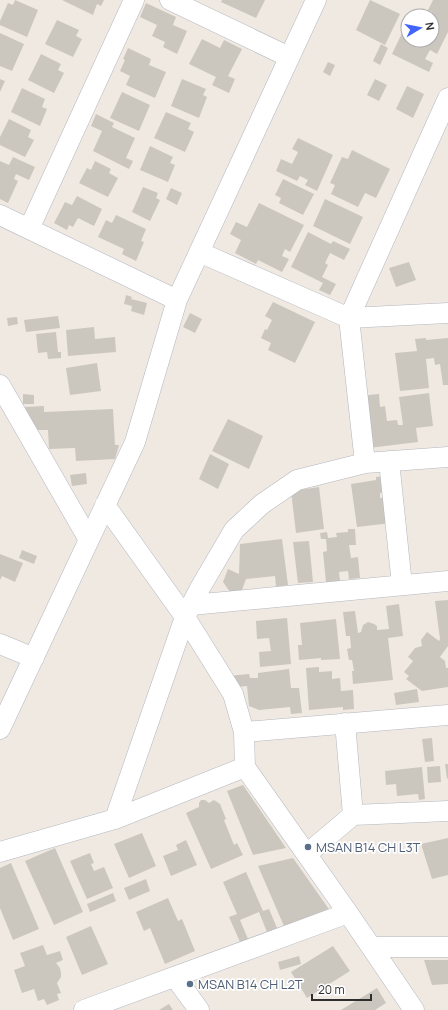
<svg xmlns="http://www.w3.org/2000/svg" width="448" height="1010" font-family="Manrope,sans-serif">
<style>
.building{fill:#cbc7bf}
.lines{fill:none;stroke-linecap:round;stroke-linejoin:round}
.minor-casing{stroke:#b4b7c1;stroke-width:21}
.minor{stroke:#fff;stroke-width:20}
.service-dot{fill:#5c6f8a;stroke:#fff;stroke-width:1.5}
.labels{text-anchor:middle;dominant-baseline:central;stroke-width:3.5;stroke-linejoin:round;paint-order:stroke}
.service-label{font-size:13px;fill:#4e5e75;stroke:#fff;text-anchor:start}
</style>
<rect width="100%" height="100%" fill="#efe9e1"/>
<!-- building -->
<path class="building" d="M15 0 38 10 27 37 0 25V21L8 3 13 5Z
M62 0H104L101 6 97 4 93 15Z
M222 0H265L256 18 221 2Z
M370 0 400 14 385 45 356 30Z
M433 0H448V32L437 54 430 50 425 59 433 63 429 72 392 54 403 31 408 33V40H432V16H430L432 12 428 10Z
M146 3 176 17 173 25 187 31 177 54 163 47 165 42 152 36 157 25 140 17Z
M57 20 79 30 76 36 82 39 73 57 45 44Z
M0 33 24 44 12 71 0 66Z
M202 39 220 48 224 40 242 49 228 76 235 79 229 93 212 85 216 77 189 64Z
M381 44 388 48 380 65 373 61Z
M128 48 151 59 149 65 166 72 155 98 126 85 130 76 120 71 125 60 123 59Z
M41 54 61 64 58 70 64 73 54 93 28 80Z
M328 62 335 65 330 76 323 72Z
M0 79 5 81 0 92Z
M182 79 206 89 203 95 207 97 199 118 171 106Z
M375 79 387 85 379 101 367 95Z
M407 86 424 94 413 118 396 109Z
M22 88 45 99 42 107 47 109 40 126 11 112Z
M122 92 150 105 139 131 110 118Z
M166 112 191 123 188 129 194 132 185 152 154 138Z
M96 114 114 123 112 127 135 138 126 158 133 161 129 169 93 151 102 131 91 126Z
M9 119 31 130 28 137 34 140 25 157 0 145V137Z
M298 138 333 155 317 191 305 185 308 180 300 176 297 181 276 171 281 159 292 164 298 152 292 149Z
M150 146 173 157 170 163 175 165 168 182 140 170Z
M352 150 390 169 376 198 365 193 358 207 331 194 335 185 330 183 342 157 348 159Z
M13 157 35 167 29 180 16 174 14 179 18 181 8 203 0 199V161L9 165Z
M95 161 111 169 109 173 118 178 108 197 79 183 87 168 91 170Z
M283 179 314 194 303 215 279 203 281 198 275 195Z
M143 187 158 193 156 198 160 200 150 221 132 212Z
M171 188 182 193 177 205 166 199Z
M77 196 102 209 94 226 78 218 73 227 69 225 67 230 54 223 65 202 72 205Z
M325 199 363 217 350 244 313 226Z
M259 203 304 225 290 252 285 249 282 256 289 259 282 272 258 260 256 264 235 253 241 240 230 234 236 222 247 227Z
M116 215 146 229 141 241 144 242 136 261 122 254 124 249 98 237 106 220 112 223Z
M308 232 331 244 333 241 350 249 344 260 330 253 325 263 328 265 322 277 336 284 330 295 319 290 323 283 291 267Z
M409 262 416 280 396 287 389 268Z
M126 295 132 297 131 299 147 303 144 315 131 311 132 306 124 304Z
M273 302 315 322 295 363 268 350 271 343 261 338 265 329 267 330 272 320 265 316Z
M190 313 202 319 195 333 183 327Z
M58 316 60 328 26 332 24 320Z
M17 317 18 324 8 326 7 318Z
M94 327 95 339 115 337 116 352 68 356 66 330Z
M56 332 58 352H61V358L48 359 47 352 38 353 36 334Z
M426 338V340L448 338V385H443L440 364 435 365 434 358 426 359 429 388 400 391 395 353 417 351 415 339Z
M97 363 101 391 70 395 66 368Z
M429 393 433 426 416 428 418 442 369 448 359 396 379 394 380 407 385 406 387 421 397 420 398 425H403L399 397Z
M23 394 34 395V404H23Z
M44 406V412L113 409 115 445H119L115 459 76 461 75 448 49 449 48 430H36L25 407Z
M228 419 263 436 249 469 212 451Z
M210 454 229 464 218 489 199 479Z
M86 473 87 484 72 486 70 475Z
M386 476 388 492 380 493V498H384L391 523 357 527 351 484 376 480V477Z
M319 487 324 529 296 533 291 491Z
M348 529H355L356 545H349L351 558 358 557 360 578 349 579 348 571 339 572 340 581 326 582 323 552 327 551 326 539H321L320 533 327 532 328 538 337 537 336 533 348 532Z
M282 539 288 585 276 587 275 576 246 579 242 590 230 592 223 582 228 569 239 574 240 544Z
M309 541 313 582 298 583 293 542Z
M22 550 37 556 34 564 19 558Z
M0 554 23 563 15 582 2 576 0 580Z
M448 600V646L440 657 445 661 446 668H448V687L422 691 406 679 409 676 404 672 413 661 408 657 415 648 422 646 421 640 427 632 439 641 440 639 435 601Z
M399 604 403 636 388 638 393 680 353 684 352 671H354L352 660H349L347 649 351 648 350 636H346L343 612 355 611 358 633 361 632 363 625 368 622 374 624 377 626V630L389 629 386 606Z
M287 618 291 664 260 667 259 652 271 651 269 638 257 639 256 621Z
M336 619 340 659 321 660V658L299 660 298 645H302L300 623Z
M319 667V672L332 671V679L340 678 341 691 353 690 354 709 343 710V707L309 710 306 668Z
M289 669 291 688H299L302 713 291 714 290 707 259 710 249 706 247 686 235 687 228 676 249 674 250 678H258V673Z
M417 689 419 702 396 705 394 693Z
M432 738 434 761 425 762 422 739Z
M445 764H448V778L447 779Z
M440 766 441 782 428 783 427 767Z
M422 767 425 799 419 800 418 794 397 796 396 784 386 785 385 771Z
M243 785 286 848 253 855 227 791Z
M201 800H205L209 803 214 800 220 804 226 819 224 820 234 845 237 843 243 855 211 869 186 813 199 807V803Z
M142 833 156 866 129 878 114 844Z
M448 838V875L432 879 421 844Z
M186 840 197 865 171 876 163 856 178 850 176 845Z
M55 848 83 912 54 925 25 861Z
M90 853 94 863 91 864 94 871 104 867 113 888 87 899 70 861Z
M293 858 333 915 287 933 258 866Z
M11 863 39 929 13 940 0 908V868Z
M246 872 263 911 269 909 277 928 267 932 259 912 240 920 248 939 240 942 229 917 237 914 223 882Z
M146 879 150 891 129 900 124 888Z
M113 893 116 901 90 912 87 904Z
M168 898 178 921 182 919 195 951 165 964 150 928 144 931 136 912Z
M91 926 108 964 82 975 66 937Z
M43 945 47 955 60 951 63 960 56 963 60 968 61 973V977L57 983 61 993 57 994 59 1000 47 1005 44 999 38 1001 34 989 22 993 14 970 25 966 20 953Z
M333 946 350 971 307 998 291 972Z
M299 956 301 964 280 970 278 962Z
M424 960H448V984L432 985Z
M377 988 386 1003 375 1010H341Z
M169 1004 173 1010H159Z"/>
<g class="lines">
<!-- minor casing -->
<g class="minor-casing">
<path id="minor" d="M170 0 289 57
M0 215 177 300
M29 229 134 0
M199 252 349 318 448 313
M0 385 89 540
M389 461 402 585
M365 463 349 318 448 98
M105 505 185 617 233 694 244 732 245 767 348 913 414 1010
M191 605 448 581
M0 644 34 658
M345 723 353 815
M0 729 135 442 177 300 316 0
M244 732 448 715
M115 819 185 617 200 588 234 530 262 504 297 480 365 463 448 457
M0 852 115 819 245 767
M307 854 353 815 448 811
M371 947H448
M175 977 199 1010
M84 1010 348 913"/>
</g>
<!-- minor -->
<use href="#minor" class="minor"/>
</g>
<!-- markers -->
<g class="service-dot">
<circle cx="308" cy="847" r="4"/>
<circle cx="190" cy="984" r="4"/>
</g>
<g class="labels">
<!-- service labels -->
<g class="service-label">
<text x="316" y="847">MSAN B14 CH L3T</text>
<text x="198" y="984">MSAN B14 CH L2T</text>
</g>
</g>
<!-- north arrow -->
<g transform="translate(420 28) rotate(80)"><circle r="19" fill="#ffffff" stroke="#ababab"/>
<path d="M0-3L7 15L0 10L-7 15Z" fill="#4264fb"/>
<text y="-6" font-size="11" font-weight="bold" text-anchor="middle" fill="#2e2e2e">N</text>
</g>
<!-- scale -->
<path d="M312 994v6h59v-6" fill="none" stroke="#2e2e2e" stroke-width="2"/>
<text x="318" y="994" font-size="12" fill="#2e2e2e" stroke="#ffffff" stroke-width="3" paint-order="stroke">20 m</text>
</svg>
